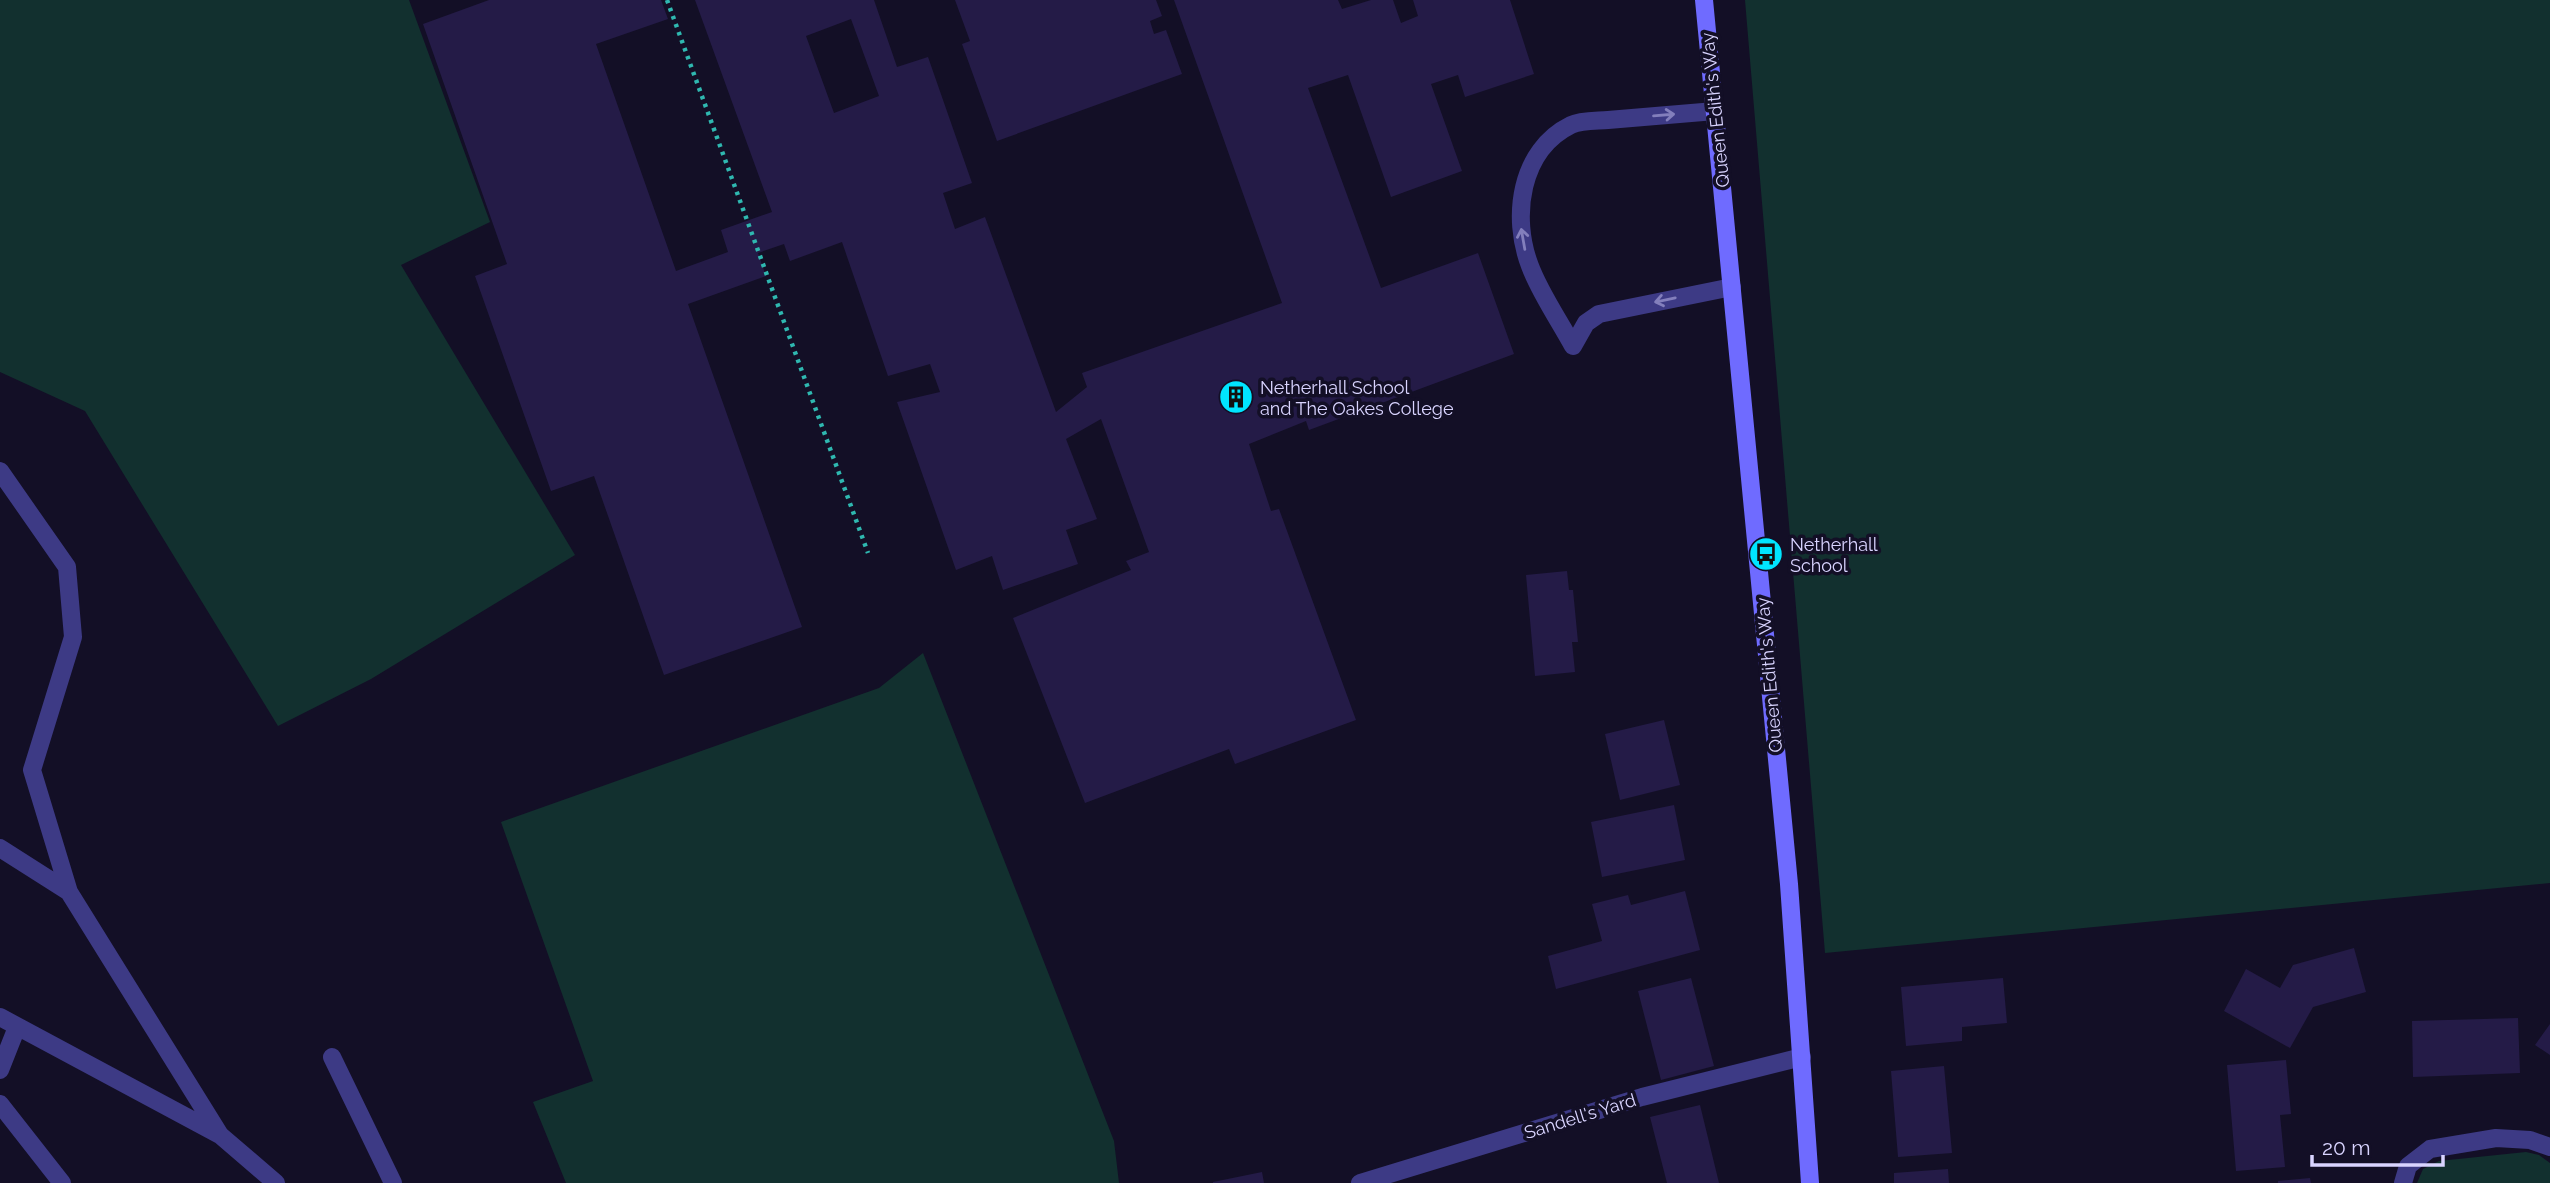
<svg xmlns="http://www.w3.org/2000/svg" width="2550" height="1183" font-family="Raleway,sans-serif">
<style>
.green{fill:#12302f}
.building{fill:#241b47;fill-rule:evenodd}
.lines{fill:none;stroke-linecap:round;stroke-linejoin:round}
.path{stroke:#2fb8b0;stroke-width:4.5;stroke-dasharray:3.5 5;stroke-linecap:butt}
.lane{stroke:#3d3a85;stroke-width:18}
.street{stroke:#3d3a85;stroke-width:18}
.secondary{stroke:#6f6bff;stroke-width:18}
.oneway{stroke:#837fbc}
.labels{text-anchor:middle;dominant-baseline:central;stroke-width:7;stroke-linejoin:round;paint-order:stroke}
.street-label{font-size:18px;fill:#d9d4ff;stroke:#130f26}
.poi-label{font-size:18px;fill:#d9d4ff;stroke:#130f26;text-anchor:start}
</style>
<rect width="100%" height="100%" fill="#130f26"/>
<!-- green -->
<path class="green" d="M0 0H409L490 222 401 265 575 555 371 679 278 726 85 411 0 372Z
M1745 0H2550V883L1825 953Z
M923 653 1114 1141 1119 1183H566L533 1102 593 1081 501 822 879 688Z
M2526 1152 2539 1155 2550 1163V1183H2417L2423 1169 2439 1161Z"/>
<!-- building -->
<path class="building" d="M489 0H661L668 19 596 44 676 271 728 252 721 230 772 212 695 0H874L897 67 928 57 972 183 943 193 955 229 985 217 1056 412 1087 387 1082 373 1282 303 1174 0H1338L1342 9 1371 0H1393L1401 23 1418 16 1413 0H1510L1534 74 1465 97 1458 75 1431 84 1462 171 1391 197 1348 75 1308 88 1381 288 1478 253 1514 354 1309 430 1306 421 1249 444 1271 511 1279 509 1356 720 1235 764 1229 749 1085 803 1013 618 1131 570 1126 561 1149 552 1101 419 1066 439 1097 519 1066 530 1078 564 1003 590 992 556 956 570 897 402 940 392 930 364 888 376 842 242 790 261 784 244 758 253 766 276 688 304 802 627 664 675 594 476 551 491 475 276 507 264 423 24ZM851 19 879 96 834 113 806 36Z
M955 0H1156L1162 16 1150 21 1154 34 1166 30 1182 74 997 141 962 44 970 41Z
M1567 571 1569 590H1573L1578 642H1572L1575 672 1535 676 1526 575Z
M1664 720 1680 785 1620 800 1605 734Z
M1674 805 1685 860 1602 877 1591 822Z
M1685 891 1700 950 1556 989 1548 956 1602 941 1592 904 1628 895 1631 905Z
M2354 948 2366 992 2313 1007 2290 1048 2224 1011 2246 969 2280 988 2293 965Z
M1691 978 1714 1066 1661 1080 1638 991Z
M2003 978 2007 1023 1962 1027V1041L1906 1046 1901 987Z
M2518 1018 2520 1073 2413 1077 2412 1021Z
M2550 1024V1055L2535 1045Z
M2286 1060 2291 1114 2280 1115 2285 1167 2236 1171 2227 1065Z
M1944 1066 1952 1153 1898 1157 1891 1071Z
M1700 1105 1719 1183H1667L1650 1117Z
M1948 1169 1949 1183H1894V1173Z
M1262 1172 1264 1183H1213V1182Z
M2310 1178 2311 1183H2278V1181Z"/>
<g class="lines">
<!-- path -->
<path class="path" d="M667 0 868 553"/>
<!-- lane -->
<path class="lane" d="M1715 111C1679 114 1644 117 1608 120 1597 121 1581 120 1571 125 1520 150 1511 217 1530 266 1540 293 1559 320 1573 346L1586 323 1599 314 1732 287
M0 471 67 567 73 637 32 770 69 892
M0 848 69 892 220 1135
M0 1017 220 1135 276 1183
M332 1057 393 1183
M0 1070 17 1027
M0 1104 62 1183"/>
<!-- street -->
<path class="street" d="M1360 1183 1642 1097 1802 1057
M2403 1183 2408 1166 2430 1149 2496 1138 2530 1140 2550 1147"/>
<!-- secondary -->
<path class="secondary" d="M1704 0 1789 884 1810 1183"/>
</g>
<!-- one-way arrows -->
<defs><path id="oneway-shaft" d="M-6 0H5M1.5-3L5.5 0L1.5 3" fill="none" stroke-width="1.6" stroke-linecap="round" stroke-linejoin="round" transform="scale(1.75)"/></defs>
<g class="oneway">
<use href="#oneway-shaft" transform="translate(1664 115) rotate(-5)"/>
<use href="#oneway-shaft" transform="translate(1523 239) rotate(-100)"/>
<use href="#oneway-shaft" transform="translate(1665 300) rotate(168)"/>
</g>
<!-- icons -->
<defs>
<g id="building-disc" transform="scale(1.75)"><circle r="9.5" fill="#00e5ff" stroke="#130f26"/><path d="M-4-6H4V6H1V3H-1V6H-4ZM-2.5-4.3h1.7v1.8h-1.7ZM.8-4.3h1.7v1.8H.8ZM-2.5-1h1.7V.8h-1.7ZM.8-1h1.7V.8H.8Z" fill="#111"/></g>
<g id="bus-disc" transform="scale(1.75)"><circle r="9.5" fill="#00e5ff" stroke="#130f26"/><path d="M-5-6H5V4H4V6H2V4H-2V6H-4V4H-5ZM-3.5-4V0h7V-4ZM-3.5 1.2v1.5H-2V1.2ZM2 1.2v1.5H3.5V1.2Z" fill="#111"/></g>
</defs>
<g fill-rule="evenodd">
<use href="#building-disc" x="1236" y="397"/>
<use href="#bus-disc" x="1766" y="554"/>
</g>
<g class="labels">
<!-- street labels -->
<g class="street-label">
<text transform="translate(1715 110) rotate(-96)">Queen Edith's Way</text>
<text transform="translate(1769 675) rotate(-95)">Queen Edith's Way</text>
<text transform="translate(1580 1116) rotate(-17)">Sandell's Yard</text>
</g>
<!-- poi labels -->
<g class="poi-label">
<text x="1260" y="387">Netherhall School<tspan x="1260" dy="21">and The Oakes College</tspan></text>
<text x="1790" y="544">Netherhall<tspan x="1790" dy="21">School</tspan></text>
</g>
</g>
<!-- scale -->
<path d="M2312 1155v10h131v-10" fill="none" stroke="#d9d4ff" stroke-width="3.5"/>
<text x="2322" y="1155" font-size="21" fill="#d9d4ff" stroke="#130f26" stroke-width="5" paint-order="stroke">20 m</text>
</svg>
